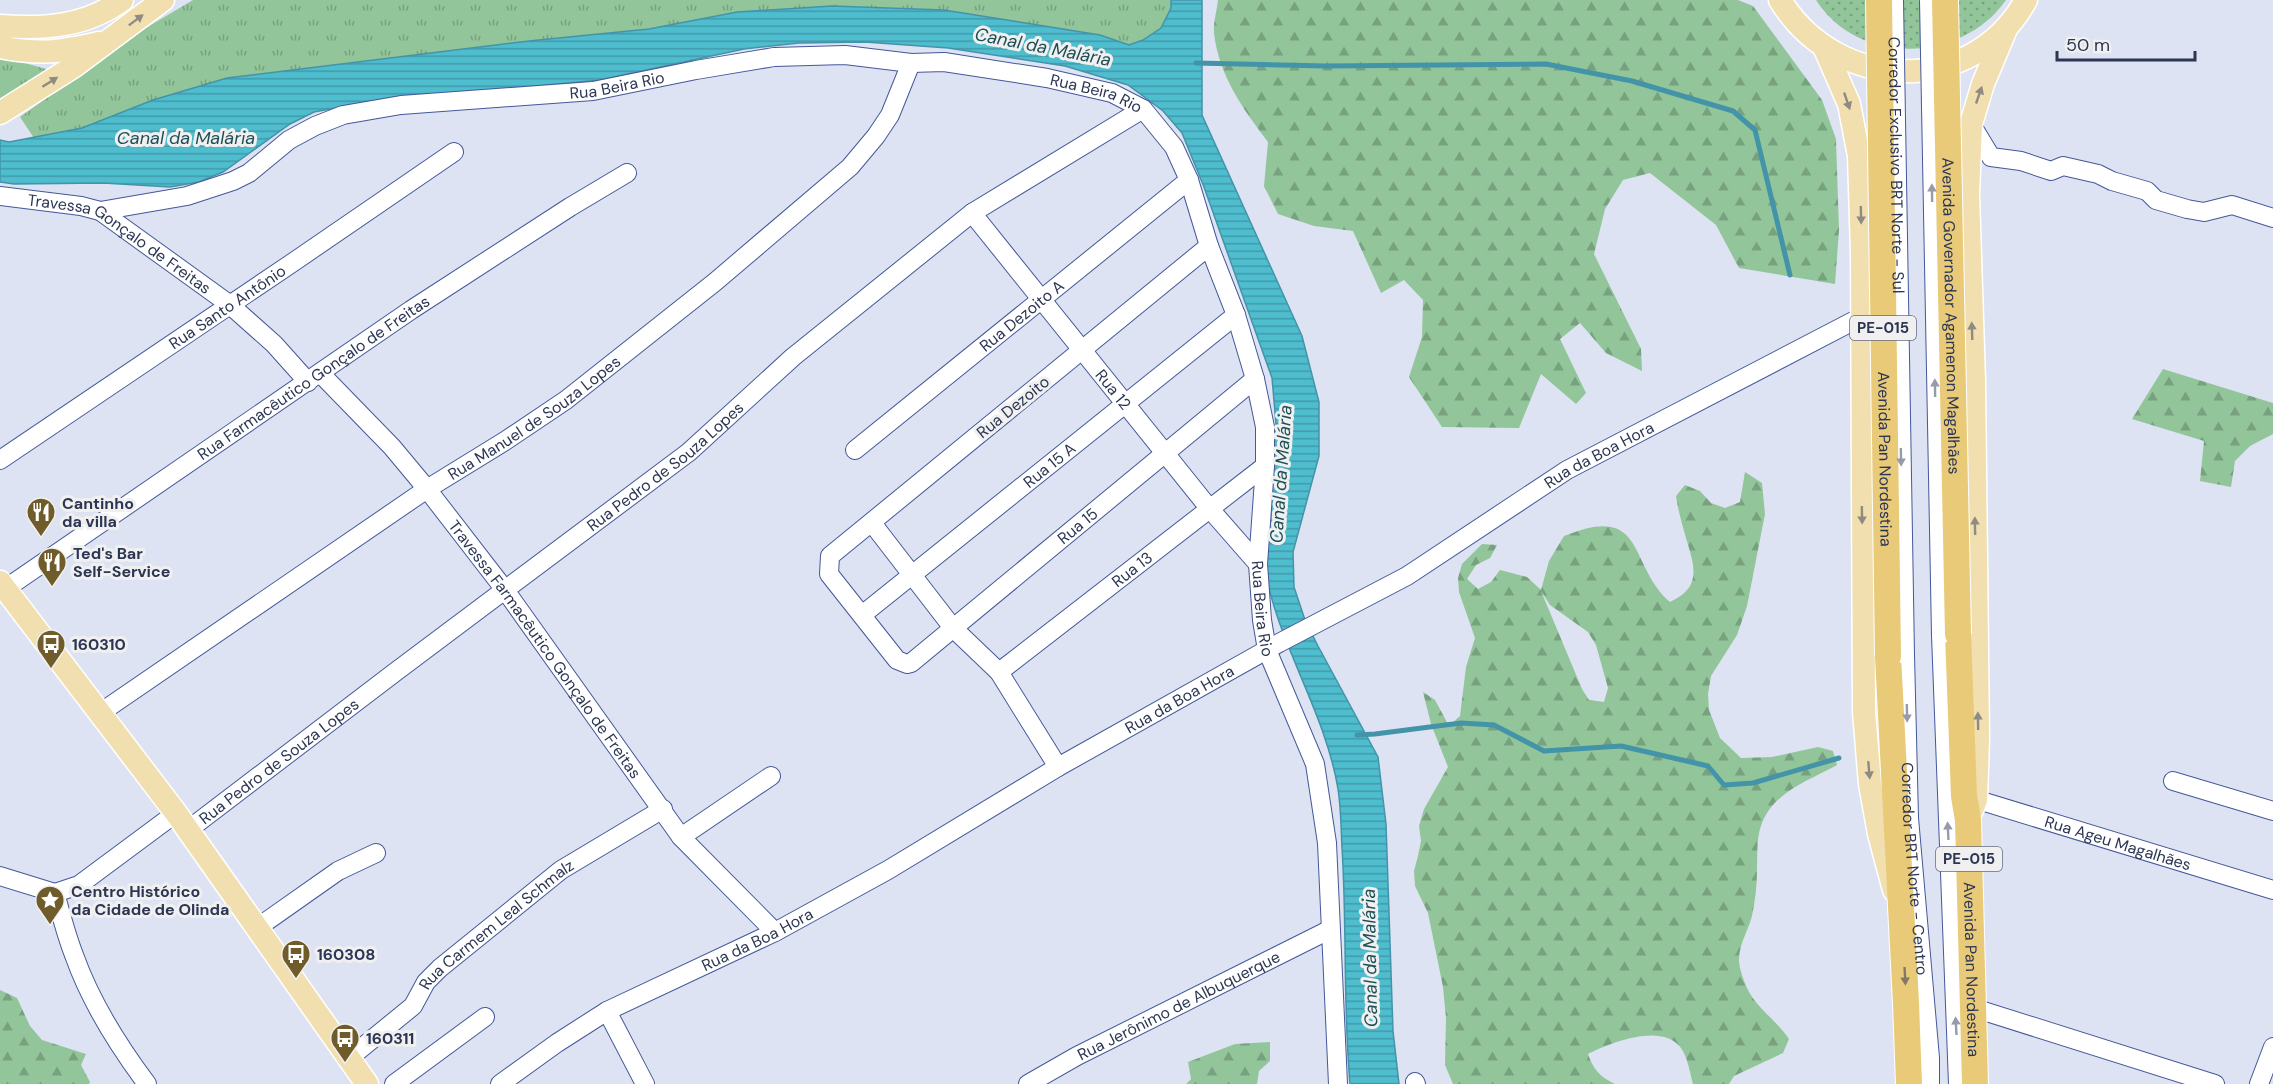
<svg xmlns="http://www.w3.org/2000/svg" width="2273" height="1084" font-family="'DM Sans',sans-serif">
<style>
.grass{fill:url(#grass-dots)}
.forest{fill:url(#forest-firs);fill-rule:evenodd}
.park{fill:url(#park-tufts)}
.water{fill:url(#water-rules);stroke:#4494a9;stroke-width:1.5}
.lines{fill:none;stroke-linecap:round;stroke-linejoin:round}
.stream{stroke:#4494a9;stroke-width:5}
.minor-casing{stroke:#44589a;stroke-width:20}
.major-casing{stroke:#fff;stroke-width:25}
.highway-casing{stroke:#fff;stroke-width:28}
.minor{stroke:#fff;stroke-width:18}
.major{stroke:#f2dfaf;stroke-width:22}
.highway{stroke:#e9ca79;stroke-width:26}
.minor-bridge-casing{stroke:#44589a;stroke-width:20;stroke-linecap:butt}
.highway-bridge-casing{stroke:#fff;stroke-width:28;stroke-linecap:butt}
.minor-bridge{stroke:#fff;stroke-width:18}
.highway-bridge{stroke:#e9ca79;stroke-width:26}
.oneway{fill:#8f8a82}
.oneway2{fill:#969aaa}
.oneway3{fill:#817965}
.labels{text-anchor:middle;dominant-baseline:central;stroke-width:6;stroke-linejoin:round;paint-order:stroke}
.shield{fill:#f0f0f0;stroke:#676e83;stroke-width:1.5}
.shield-label{font-size:15px;font-weight:bold;fill:#2c3654}
.street-label{font-size:16px;fill:#2c3654;stroke:#f0f0f0}
.poi-label{font-size:16px;font-weight:bold;fill:#2c3654;stroke:#f0f0f0;text-anchor:start}
.water-label{font-size:18px;font-style:italic;fill:#1f4f56;stroke:#f0f0f0}
</style>
<defs>
<pattern id="grass-dots" width="8" height="8" patternUnits="userSpaceOnUse" patternTransform="scale(1.5)"><rect width="8" height="8" fill="#92c599"/><path d="M2 2h.1M6 6h.1" fill="none" stroke="#77a17f" stroke-width="1.8" stroke-linecap="round"/></pattern>
<pattern id="forest-firs" width="22" height="20" patternUnits="userSpaceOnUse" patternTransform="scale(1.5)"><rect width="22" height="20" fill="#92c599"/><path d="M5 1l3.5 6h-7zM16 11l3.5 6h-7z" fill="#77a17f"/></pattern>
<pattern id="park-tufts" width="24" height="20" patternUnits="userSpaceOnUse" patternTransform="scale(1.5)"><rect width="24" height="20" fill="#92c599"/><path d="M3 7l-1-3M5 7V3M7 7l1-3M15 17l-1-3M17 17v-4M19 17l1-3" fill="none" stroke="#77a17f"/></pattern>
<pattern id="water-rules" width="6" height="5" patternUnits="userSpaceOnUse" patternTransform="scale(1.5)"><rect width="6" height="5" fill="#4ebdce"/><path d="M0 2.5h6" fill="none" stroke="#419aaa"/></pattern>
</defs>
<rect width="100%" height="100%" fill="#dde3f2"/>
<!-- grass -->
<path class="grass" d="M1816 0H2006C1962 63 1859 67 1816 0Z"/>
<!-- forest -->
<path class="forest" d="M1218 0H1738L1753 6 1822 100 1836 139 1839 230 1835 284 1739 268 1716 225 1650 173 1623 180 1605 209 1594 254 1641 349 1642 371 1606 353 1580 323 1560 339 1586 393 1576 404 1541 374 1519 428 1442 427 1409 377 1422 337 1423 300 1404 280 1381 293 1353 231 1314 226 1278 214 1264 186 1268 142C1243 109 1219 76 1214 33 1213 23 1217 10 1218 0Z
M2163 369 2273 403V434L2250 446 2235 461 2231 487 2200 481 2204 441 2132 419Z
M1745 472 1762 483 1765 514 1747 606 1737 635 1711 676 1708 694 1709 710 1720 738 1741 758 1772 757 1818 747 1833 751 1837 765C1814 778 1786 787 1769 810 1755 830 1758 848 1757 871 1757 886 1755 901 1752 916 1748 931 1739 944 1739 960 1739 968 1744 982 1748 990 1757 1008 1777 1021 1789 1039L1783 1053 1734 1076 1729 1084H1693C1690 1073 1688 1058 1681 1048 1662 1022 1610 1043 1588 1054 1593 1069 1600 1077 1615 1084H1453L1445 1065 1446 1018 1443 987 1428 913 1415 886 1414 871 1418 856 1421 841 1419 826 1424 809 1448 767 1431 724 1423 692 1435 700 1449 726 1460 716 1466 667 1475 638 1459 592 1458 578 1462 564 1482 544 1497 545 1490 558 1476 565 1467 579 1478 589 1491 582 1500 570 1527 577 1541 590 1549 561 1564 536C1647 502 1627 564 1670 602 1703 587 1694 565 1686 538 1682 524 1678 510 1676 496L1685 485 1700 491 1711 503 1725 508 1740 502ZM1541 591 1550 605 1588 632 1596 645 1608 688 1604 702 1589 700 1582 689Z
M0 990 17 998 30 1026 42 1040 86 1054 81 1065 90 1082 89 1084H0Z
M1270 1042V1061L1259 1071 1257 1084H1186L1191 1079 1188 1062 1235 1044Z"/>
<!-- park -->
<path class="park" d="M193 0H1171V8L1161 28 1143 40 1129 45 1100 35 944 10 832 6 737 12 649 29 227 78 153 100 82 128 34 138 20 117 134 35Z
M0 56 53 71 0 115Z"/>
<!-- water -->
<path class="water" d="M1171 0H1202V115L1302 336 1319 402V456L1293 552 1294 587 1305 620 1318 646 1378 757 1386 824 1393 1031 1399 1084H1350C1343 1005 1347 926 1342 848 1341 828 1341 808 1338 789 1325 710 1276 642 1264 564L1276 424 1272 378 1204 187 1182 133 1163 111 1128 85 1065 66 948 48 865 42 799 43 744 49 600 80 368 102 314 112 290 124 223 172 199 182 170 187 103 183 14 184 0 182V140L9 142 82 128 153 100 227 78 529 41 649 29 737 12 832 6 944 10 1100 35 1129 45 1143 40 1161 28 1171 8Z"/>
<g class="lines">
<!-- stream -->
<path class="stream" d="M1196 63 1326 66 1546 64 1632 81 1733 111 1755 130 1790 275
M1357 735 1375 734 1461 723 1494 725 1544 751 1621 746 1708 766 1724 785 1753 783 1839 758"/>
<!-- minor casing -->
<g class="minor-casing">
<g id="minor">
<path d="M1971 124 1991 157 2021 161 2051 171 2063 166 2098 174 2112 181 2147 191 2156 200 2187 209 2204 212 2232 205 2273 218"/>
<path id="s1" d="M0 196 81 206 100 211 229 304 274 344 308 382"/>
<path id="s2" d="M100 211 187 196 233 181 249 173 289 140 315 126 343 115 401 105 593 91 696 70 774 57 845 55 911 63 944 62 1047 78 1112 93 1143 109 1174 147 1189 180 1209 246 1236 315 1255 379 1265 427V466L1258 564 1262 620 1267 650 1315 764 1327 843 1338 1084"/>
<path id="s3" d="M972 213 1209 508 1258 564"/>
<path id="s4" d="M1209 246 830 556 829 574 897 660 907 664 911 663 1255 379"/>
<path id="s5" d="M320 373 392 447 427 489 505 590 681 837 775 932"/>
<path id="s6" d="M855 450 1189 180"/>
<path id="s7" d="M0 460 292 263 454 152"/>
<path d="M872 523 953 628 999 672 1058 767"/>
<path id="s8" d="M5 589 411 310 570 207 627 173"/>
<path id="s9" d="M862 615 1236 315"/>
<path d="M1941 635 1958 1084"/>
<path id="s10" d="M1905 655 1909 818 1930 1058V1084"/>
<path id="s11" d="M999 672 1265 466"/>
<path id="s12" d="M100 713 427 489 505 441 566 400 715 282 850 167 876 136 890 115 911 63"/>
<path d="M2173 781 2273 811"/>
<path id="s13" d="M1965 796 2273 890"/>
<path id="s14" d="M188 830 394 673 689 452 793 357 972 213 1143 109"/>
<path d="M681 837 771 776"/>
<path d="M0 876 55 893"/>
<path d="M55 893C61 914 66 935 74 955 91 1003 117 1044 147 1084"/>
<path d="M55 893 79 885 176 813"/>
<path d="M257 928 338 871 376 853"/>
<path d="M1974 1008 2215 1084"/>
<path d="M607 1011 645 1084"/>
<path id="s15" d="M348 1059 413 1006 426 982 440 968 561 870 663 809"/>
<path d="M1415 1082 1416 1084"/>
<path d="M394 1084 485 1017"/>
<path id="s16" d="M500 1084 557 1043 607 1011 775 932 888 870 1058 767 1279 643 1407 576 1567 470 1861 317"/>
<path id="s17" d="M1028 1084 1077 1056 1329 930"/>
<path d="M2259 1084 2273 1047"/>
</g>
</g>
<!-- major casing -->
<g class="major-casing">
<path id="major" d="M1780 0C1836 92 1972 98 2026 0
M0 26C44 29 85 27 122 0
M0 47C40 55 60 52 99 43
M1825 49 1849 104 1859 156 1862 253 1864 712 1870 784 1879 834 1894 890
M0 113 73 67 163 0
M0 582 176 813 367 1084
M1972 810 1976 800 1978 739 1974 381 1968 194 1971 124 1983 84 2006 29"/>
</g>
<!-- highway casing -->
<g class="highway-casing">
<g id="highway">
<path id="s18" d="M1958 634 1964 796 1968 820 1975 1084"/>
<path d="M1888 656 1906 1003 1909 1084"/>
</g>
</g>
<!-- minor -->
<use href="#minor" class="minor"/>
<!-- major -->
<use href="#major" class="major"/>
<!-- highway -->
<use href="#highway" class="highway"/>
<!-- minor-bridge casing -->
<g class="minor-bridge-casing">
<g id="minor-bridge">
<path id="s19" d="M1894 0 1905 655"/>
<path d="M1929 0 1941 635"/>
</g>
</g>
<!-- highway-bridge casing -->
<g class="highway-bridge-casing">
<g id="highway-bridge">
<path id="s20" d="M1879 0 1888 656"/>
<path id="s21" d="M1945 0 1958 634"/>
</g>
</g>
<!-- minor-bridge -->
<use href="#minor-bridge" class="minor-bridge"/>
<!-- highway-bridge -->
<use href="#highway-bridge" class="highway-bridge"/>
</g>
<!-- one-way arrows -->
<defs><path id="oneway-solid" d="M-6-.8H1V-3.2L6.5 0L1 3.2V.8H-6Z" transform="scale(1.5)"/></defs>
<g class="oneway">
<use href="#oneway-solid" transform="translate(136 20) rotate(-37)"/>
<use href="#oneway-solid" transform="translate(50 82) rotate(-32)"/>
<use href="#oneway-solid" transform="translate(1979 95) rotate(-71)"/>
<use href="#oneway-solid" transform="translate(1847 101) rotate(71)"/>
<use href="#oneway-solid" transform="translate(1861 215) rotate(89)"/>
<use href="#oneway-solid" transform="translate(1972 331) rotate(-92)"/>
<use href="#oneway-solid" transform="translate(1862 515) rotate(89)"/>
<use href="#oneway-solid" transform="translate(1975 526) rotate(-91)"/>
<use href="#oneway-solid" transform="translate(1978 721) rotate(-91)"/>
<use href="#oneway-solid" transform="translate(1869 770) rotate(85)"/>
</g>
<g class="oneway2">
<use href="#oneway-solid" transform="translate(1932 193) rotate(-91)"/>
<use href="#oneway-solid" transform="translate(1935 388) rotate(-91)"/>
<use href="#oneway-solid" transform="translate(1901 457) rotate(89)"/>
<use href="#oneway-solid" transform="translate(1907 713) rotate(89)"/>
<use href="#oneway-solid" transform="translate(1948 831) rotate(-93)"/>
<use href="#oneway-solid" transform="translate(1956 1026) rotate(-93)"/>
</g>
<use class="oneway3" href="#oneway-solid" transform="translate(1905 976) rotate(87)"/>
<!-- icons -->
<defs>
<g id="restaurant-pin" transform="scale(1.5)"><path d="M0 17L-7.5 6A9.5 9.5 0 1 1 7.5 6Z" fill="#6f5c2a" stroke="#f0f0f0"/><path d="M-5-6h1v4h1v-4h1v4h1v-4h1v5L-1.5 .5V6h-2V.5L-5-1ZM5-6V6H3V1.5H1.5Q1.5-4 5-6Z" fill="#fff"/></g>
<g id="bus-pin" transform="scale(1.5)"><path d="M0 17L-7.5 6A9.5 9.5 0 1 1 7.5 6Z" fill="#6f5c2a" stroke="#f0f0f0"/><path d="M-5-6H5V4H4V6H2V4H-2V6H-4V4H-5ZM-3.5-4V0h7V-4ZM-3.5 1.2v1.5H-2V1.2ZM2 1.2v1.5H3.5V1.2Z" fill="#fff"/></g>
<g id="sight-pin" transform="scale(1.5)"><path d="M0 17L-7.5 6A9.5 9.5 0 1 1 7.5 6Z" fill="#6f5c2a" stroke="#f0f0f0"/><path d="M0-6L1.8-2.2L6-1.7L2.9 1.2L3.7 5.4L0 3.3L-3.7 5.4L-2.9 1.2L-6-1.7L-1.8-2.2Z" fill="#fff"/></g>
</defs>
<g fill-rule="evenodd">
<use href="#restaurant-pin" x="41" y="512"/>
<use href="#restaurant-pin" x="52" y="562"/>
<use href="#bus-pin" x="51" y="644"/>
<use href="#sight-pin" x="50" y="900"/>
<use href="#bus-pin" x="296" y="954"/>
<use href="#bus-pin" x="345" y="1038"/>
</g>
<g class="labels">
<!-- shield labels -->
<g class="shield">
<rect x="1850" y="316" width="66" height="24" rx="4.5"/>
<rect x="1936" y="847" width="66" height="24" rx="4.5"/>
</g>
<g class="shield-label">
<text x="1883" y="328">PE-015</text>
<text x="1969" y="859">PE-015</text>
</g>
<!-- street labels -->
<g class="street-label">
<text stroke="none"><textPath href="#s2" startOffset="542">Rua Beira Rio</textPath></text>
<text stroke="none"><textPath href="#s2" startOffset="1028">Rua Beira Rio</textPath></text>
<text stroke="none"><textPath href="#s19" startOffset="165">Corredor Exclusivo BRT Norte - Sul</textPath></text>
<text stroke="none"><textPath href="#s1" startOffset="132">Travessa Gonçalo de Freitas</textPath></text>
<text stroke="none"><textPath href="#s7" startOffset="274">Rua Santo Antônio</textPath></text>
<text stroke="none"><textPath href="#s6" startOffset="214">Rua Dezoito A</textPath></text>
<text stroke="none"><textPath href="#s21" startOffset="316">Avenida Governador Agamenon Magalhães</textPath></text>
<text stroke="none"><textPath href="#s8" startOffset="374">Rua Farmacêutico Gonçalo de Freitas</textPath></text>
<text stroke="none"><textPath href="#s3" startOffset="226">Rua 12</textPath></text>
<text transform="translate(1013 407) rotate(-39)">Rua Dezoito</text>
<text stroke="none"><textPath href="#s12" startOffset="525">Rua Manuel de Souza Lopes</textPath></text>
<text stroke="none"><textPath href="#s16" startOffset="1268">Rua da Boa Hora</textPath></text>
<text stroke="none"><textPath href="#s20" startOffset="459">Avenida Pan Nordestina</textPath></text>
<text stroke="none"><textPath href="#s9" startOffset="240">Rua 15 A</textPath></text>
<text stroke="none"><textPath href="#s14" startOffset="600">Rua Pedro de Souza Lopes</textPath></text>
<text stroke="none"><textPath href="#s4" startOffset="848">Rua 15</textPath></text>
<text stroke="none"><textPath href="#s11" startOffset="168">Rua 13</textPath></text>
<text stroke="none"><textPath href="#s2" startOffset="1604">Rua Beira Rio</textPath></text>
<text stroke="none"><textPath href="#s5" startOffset="357">Travessa Farmacêutico Gonçalo de Freitas</textPath></text>
<text stroke="none"><textPath href="#s16" startOffset="782">Rua da Boa Hora</textPath></text>
<text stroke="none"><textPath href="#s14" startOffset="114">Rua Pedro de Souza Lopes</textPath></text>
<text stroke="none"><textPath href="#s13" startOffset="160">Rua Ageu Magalhães</textPath></text>
<text stroke="none"><textPath href="#s10" startOffset="214">Corredor BRT Norte - Centro</textPath></text>
<text stroke="none"><textPath href="#s15" startOffset="202">Rua Carmem Leal Schmalz</textPath></text>
<text stroke="none"><textPath href="#s16" startOffset="296">Rua da Boa Hora</textPath></text>
<text stroke="none"><textPath href="#s18" startOffset="336">Avenida Pan Nordestina</textPath></text>
<text stroke="none"><textPath href="#s17" startOffset="170">Rua Jerônimo de Albuquerque</textPath></text>
</g>
<!-- poi labels -->
<g class="poi-label">
<text x="62" y="503">Cantinho<tspan x="62" dy="18">da villa</tspan></text>
<text x="73" y="553">Ted's Bar<tspan x="73" dy="18">Self-Service</tspan></text>
<text x="72" y="644">160310</text>
<text x="71" y="891">Centro Histórico<tspan x="71" dy="18">da Cidade de Olinda</tspan></text>
<text x="317" y="954">160308</text>
<text x="366" y="1038">160311</text>
</g>
<!-- water labels -->
<g class="water-label">
<text transform="translate(1043 47) rotate(11)">Canal da Malária</text>
<text x="186" y="138">Canal da Malária</text>
<text transform="translate(1281 474) rotate(-86)">Canal da Malária</text>
<text transform="translate(1370 958) rotate(-91)">Canal da Malária</text>
</g>
</g>
<!-- scale -->
<path d="M2057 51v9h138v-9" fill="none" stroke="#2c3654" stroke-width="3"/>
<text x="2066" y="51" font-size="18" fill="#2c3654" stroke="#f0f0f0" stroke-width="4.5" paint-order="stroke">50 m</text>
</svg>
